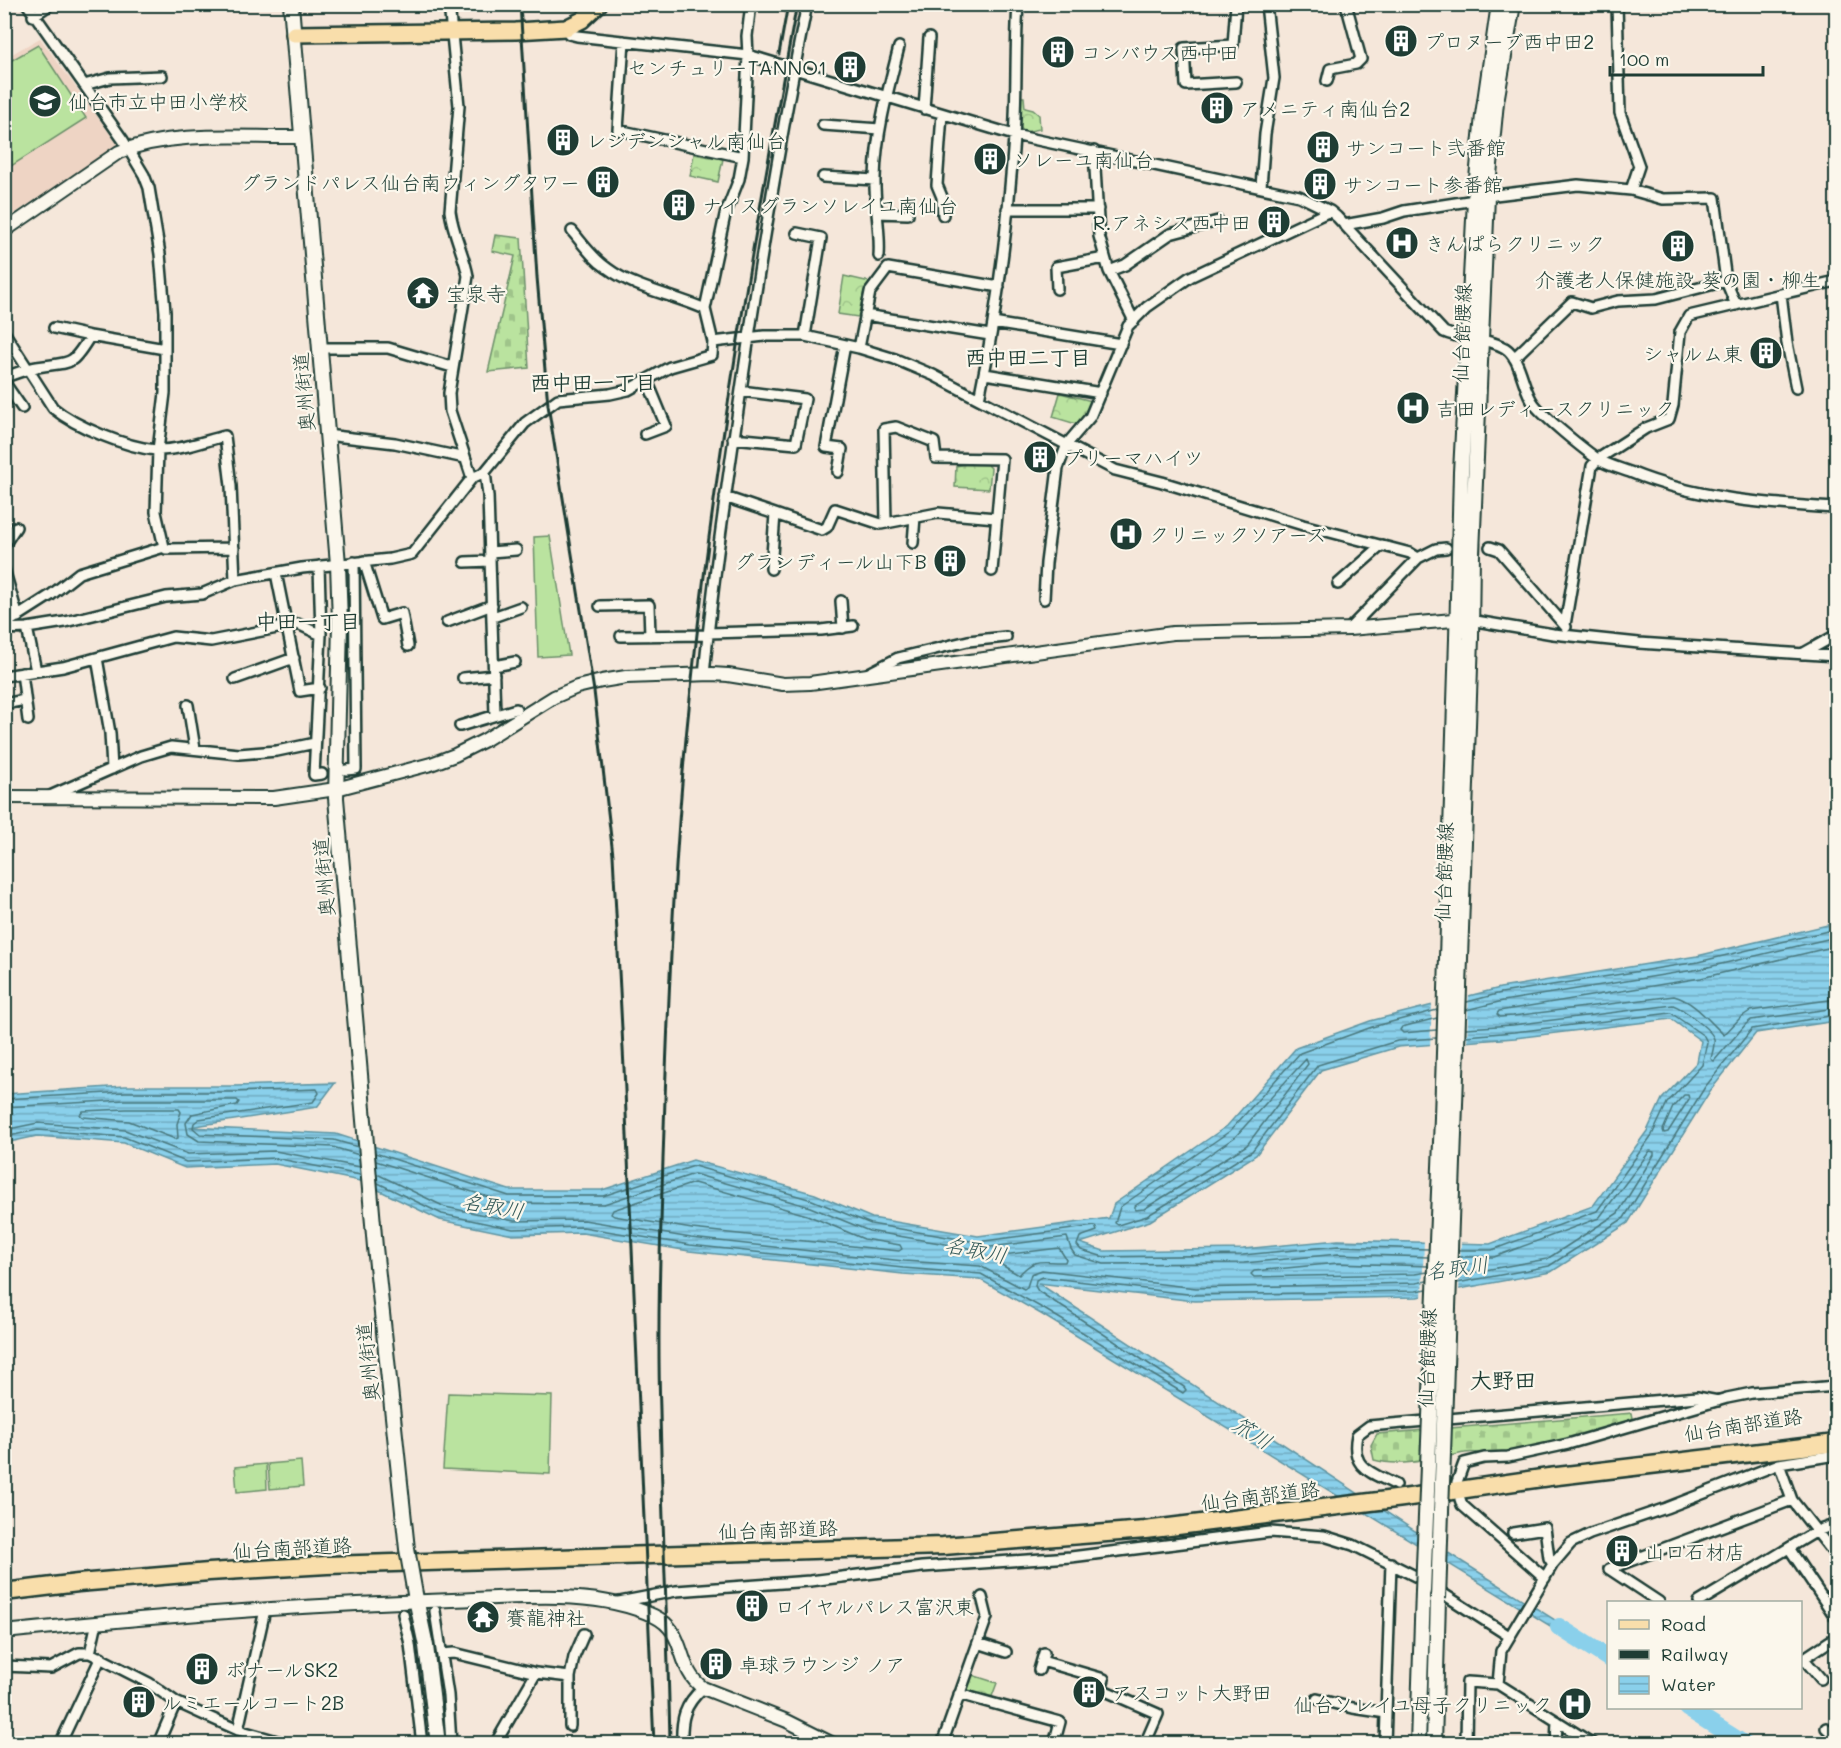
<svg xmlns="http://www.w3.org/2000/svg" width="1841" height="1748" font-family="Mali,'Klee One',sans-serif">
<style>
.built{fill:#eed4c4}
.grass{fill:#bae39f;stroke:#6c906a;stroke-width:1.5}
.cemetery{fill:url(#cemetery-stones);stroke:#6c906a;stroke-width:1.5}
.park{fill:url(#park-crowns);stroke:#6c906a;stroke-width:1.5}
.water{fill:url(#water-rules);stroke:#5f95a2;stroke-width:1.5;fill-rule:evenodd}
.pier{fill:#f5e7da}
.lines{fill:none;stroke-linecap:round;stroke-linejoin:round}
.shore{stroke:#4a787d;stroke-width:1.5}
.river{stroke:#8ad0eb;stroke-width:18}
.minor-tunnel{stroke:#cac5b9;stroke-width:9;stroke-dasharray:9 4.5;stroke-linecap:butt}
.minor-casing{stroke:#1f3d34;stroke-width:14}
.tertiary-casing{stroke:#1f3d34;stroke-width:16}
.secondary-casing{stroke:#1f3d34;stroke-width:18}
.primary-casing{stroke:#1f3d34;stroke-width:20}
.motorway-casing{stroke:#1f3d34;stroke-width:21}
.minor{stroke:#fbf7ec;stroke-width:9}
.tertiary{stroke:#fbf7ec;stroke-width:12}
.secondary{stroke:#fbf7ec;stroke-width:14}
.primary{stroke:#f9deab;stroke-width:15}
.motorway{stroke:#f9deab;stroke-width:16}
.rail{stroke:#1f3d34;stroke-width:3}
.secondary-bridge-casing{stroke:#1f3d34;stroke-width:18;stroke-linecap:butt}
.secondary-bridge{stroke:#fbf7ec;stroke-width:14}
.labels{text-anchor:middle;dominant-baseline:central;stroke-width:4.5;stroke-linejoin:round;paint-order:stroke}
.poi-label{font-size:20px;fill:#1f3d34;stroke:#fbf7ec;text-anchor:start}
.street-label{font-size:20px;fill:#1f3d34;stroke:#fbf7ec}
.neighbourhood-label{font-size:21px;font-weight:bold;fill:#1f3d34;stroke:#fbf7ec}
.water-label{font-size:21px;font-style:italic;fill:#345a59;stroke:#fbf7ec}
.quarter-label{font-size:22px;font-weight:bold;fill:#1f3d34;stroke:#fbf7ec}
</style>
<defs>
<pattern id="cemetery-stones" width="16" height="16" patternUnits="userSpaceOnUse" patternTransform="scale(1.5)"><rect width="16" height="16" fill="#bae39f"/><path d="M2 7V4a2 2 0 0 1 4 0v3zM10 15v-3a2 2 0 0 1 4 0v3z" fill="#9fc48a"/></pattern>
<pattern id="park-crowns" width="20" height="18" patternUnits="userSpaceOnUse" patternTransform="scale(1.5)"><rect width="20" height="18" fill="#bae39f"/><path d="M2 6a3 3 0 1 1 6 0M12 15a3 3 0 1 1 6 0" fill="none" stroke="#9fc48a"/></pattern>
<pattern id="water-rules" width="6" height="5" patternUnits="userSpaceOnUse" patternTransform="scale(1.5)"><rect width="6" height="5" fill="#8ad0eb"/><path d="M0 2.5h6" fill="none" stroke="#70aabf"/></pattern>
</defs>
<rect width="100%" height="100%" fill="#f5e7da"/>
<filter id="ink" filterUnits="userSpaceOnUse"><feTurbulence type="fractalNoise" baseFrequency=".0167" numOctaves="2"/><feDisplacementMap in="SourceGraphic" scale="12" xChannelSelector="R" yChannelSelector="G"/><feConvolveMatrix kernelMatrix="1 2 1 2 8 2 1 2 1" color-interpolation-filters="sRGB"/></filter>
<g filter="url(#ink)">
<!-- built -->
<path class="built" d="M40 38 118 145 5 220V58Z"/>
<!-- grass -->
<path class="grass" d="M38 45 86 118 5 170V64Z
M550 536 569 655 538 657 534 537Z
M448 1393 552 1396 550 1474 443 1469Z
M301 1461 303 1486 270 1489 268 1464Z
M266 1464 267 1489 237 1492 235 1467Z"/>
<!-- cemetery -->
<path class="cemetery" d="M495 235 521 238 529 368 488 372 515 256 492 251Z
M1632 1413 1633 1418 1627 1421C1584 1434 1541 1448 1497 1454 1486 1455 1475 1451 1465 1453 1435 1458 1403 1468 1374 1460L1371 1445 1377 1434Z"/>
<!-- park -->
<path class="park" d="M1018 97H1024L1025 108 1033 110 1039 115 1040 129 1025 132 1018 126Z
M694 154 723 159 718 182 690 176Z
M844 276 870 282 864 291 858 317 838 314Z
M1060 393 1092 401 1088 415 1079 425 1053 417Z
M986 463 991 468 989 489 955 487 956 466 966 464Z
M972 1675 997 1683 991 1699 970 1693 967 1687Z"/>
<!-- water -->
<path class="water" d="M1836 923V1021L1756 1033 1710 1091 1628 1223 1551 1272 1417 1297 1195 1301 1038 1283 1453 1556 1582 1637 1578 1643 1041 1314 979 1279 903 1274 689 1251 582 1233 513 1235 440 1220 360 1181 275 1164 185 1168 124 1143 37 1136 5 1143V1094L125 1086H234L335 1083 317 1107 189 1127 336 1134 509 1190H602L693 1160 815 1194 872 1218 978 1236 1109 1218 1114 1204 1227 1126 1296 1048 1370 1021 1500 988 1697 956ZM1671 1019 1701 1041 1697 1062 1662 1099 1647 1131 1593 1206 1490 1244 1338 1240 1243 1249 1104 1251 1080 1243 1150 1221 1256 1155 1321 1070 1398 1047 1515 1038Z"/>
<!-- pier -->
<path class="pier" d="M1469 993 1467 1045 1430 1047 1432 1002Z
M1424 1240 1461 1241 1459 1292 1422 1299Z"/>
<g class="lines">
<!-- shore -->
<path class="shore" d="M1836 946 1701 978 1505 1010 1499 1011 1497 1014 1500 1017 1513 1016 1674 996C1694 1001 1710 1022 1724 1035L1741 1017 1750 1011 1836 999
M1467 1002 1501 993 1698 962 1836 929
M1466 1010 1503 1001 1700 969 1836 937
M1466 1028 1513 1025 1673 1005C1682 1008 1712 1030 1714 1039 1715 1045 1712 1053 1711 1059L1714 1061 1746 1024 1751 1020 1836 1008
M1436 1030 1403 1033 1400 1030 1402 1027 1437 1018
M1436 1038 1397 1041 1318 1065 1252 1151 1147 1216 1118 1225 1115 1223 1120 1207 1230 1131 1300 1053 1372 1027 1437 1010
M1306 1059 1308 1064 1247 1145 1144 1209 1135 1210V1206L1235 1137Z
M1684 1095H1688L1689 1099 1668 1132 1664 1133 1663 1130 1673 1107Z
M4 1099 125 1092H234L317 1089 319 1093 313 1102 199 1119 194 1123 193 1128 200 1134 334 1140 358 1147
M4 1107 125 1100H237L239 1102 237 1105 192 1114 186 1123 188 1134 199 1141 333 1147 359 1155
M126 1109H179L181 1112 177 1124 178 1138 175 1139 129 1121 83 1117 80 1115 83 1111Z
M4 1130 38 1123 125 1130 188 1154 275 1151 360 1167
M4 1137 38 1130 124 1137 186 1162 275 1158 360 1175
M375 1153 509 1196H603L694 1166 812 1200 871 1224 977 1242 1095 1226 1097 1231 1080 1237 1077 1245 1081 1250 1104 1257 1243 1255 1338 1246 1428 1249
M376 1161 507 1203 604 1204 694 1174 810 1207 869 1231 975 1249 1067 1237 1071 1249 1075 1255 1104 1264 1244 1263 1338 1254 1428 1257
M377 1174 445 1207 514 1221 584 1220 691 1238 904 1261 980 1266 1024 1289 1027 1287 1031 1274 1042 1270 1196 1288 1416 1283 1427 1281
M378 1183 442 1214 513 1229 583 1227 690 1245 903 1268 981 1274 1044 1309 1183 1393 1186 1390 1184 1387 1038 1291 1035 1286 1036 1280 1043 1277 1196 1295 1416 1291 1427 1289
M694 1183 807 1215 864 1239 900 1245 902 1249 899 1251 692 1229 614 1216 611 1214 613 1210Z
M1059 1248 1066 1259 1065 1262C1042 1263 1036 1256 1019 1275L993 1260 995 1256Z
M1458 1250H1492L1597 1211 1652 1135 1667 1103 1702 1065 1707 1042 1704 1036 1671 1013 1514 1032 1466 1036
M1428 1272 1415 1274 1254 1277 1251 1274 1254 1271 1338 1263 1428 1266
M1457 1275 1547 1259 1618 1213 1654 1155V1152L1650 1151 1599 1218 1494 1257H1458
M1457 1283 1549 1266 1624 1218 1705 1087 1752 1029 1836 1015"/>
<!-- river -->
<path class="river" d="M1559 1627 1608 1658
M1687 1708 1744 1744"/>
<!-- minor-tunnel -->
<path class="minor-tunnel" d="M1446 548 1490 547
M403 1614 435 1611"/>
<!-- minor casing -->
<g class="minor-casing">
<path id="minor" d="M27 4 123 140 144 175 149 188 160 254 165 312V393L158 450 156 512 164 547 166 549 234 548
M449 4 459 106 450 211C453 234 464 254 468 276L449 393 450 411 472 478
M1236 4 1233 45 1184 48 1186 85 1236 82
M1617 4 1620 113 1639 166 1631 190 1663 199 1715 198 1726 281 1736 305
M33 16 51 4
M566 28 569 34 577 36 748 55 1014 135 1299 196 1330 211 1337 217 1444 332C1463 341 1487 337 1505 348 1522 359 1522 389 1534 404 1546 419 1581 447 1596 458 1606 465 1619 468 1630 472 1696 499 1767 504 1836 508
M624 41 618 130 743 157
M1327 81 1330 69 1356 64 1361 59 1346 4
M84 85 110 78 162 76
M924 109 929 38
M942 114 937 185 942 197 943 215
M823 125 880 129
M1094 151 1099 236 1109 271 1125 265 1170 234 1218 221
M823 177 875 180
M1261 187 1265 134 1274 78 1266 4
M1487 196 1578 185 1631 190
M1007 209H1098
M877 213 908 214
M1344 225 1383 218 1404 211 1475 200
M572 231C583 244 593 259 607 268 635 289 674 295 705 309
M797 233 821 238 805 336
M879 256C881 230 874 204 875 178 876 133 888 90 899 47
M1109 271 1134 321
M4 277 5 278
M1057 289 1056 267 1105 258
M1781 294 1787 343 1796 388
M865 315 990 335
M993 323 1121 344
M54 328 90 336 165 349
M4 332 53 408C76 427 126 447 156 450 178 451 204 441 225 436L231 486 235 580
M713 342 705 309 725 215 739 179 743 157 748 55 747 36 751 4
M319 348H388L452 367
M859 348 870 292 888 268 999 287
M1514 358 1572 302 1591 308 1618 301 1656 299 1726 281
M985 374 1101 393
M4 377C15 374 26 369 37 367 71 361 70 369 90 336
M4 382 22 408
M979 399C997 313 1008 225 1014 137 1017 93 1015 49 1018 4
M645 434 666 426 647 380
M326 435 395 443 465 458
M733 438 796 444 805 399 741 391
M485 472 488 496 495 715
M838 472 842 449 826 447 845 345
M725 497 822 530 827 527 835 509 881 524 938 513 996 518
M886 522 884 429 896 427 934 442 936 458 1002 459 992 571
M913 543 915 517
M4 545 16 527
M1490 547 1499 550 1566 627
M490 552 516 550
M364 561 382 619 402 613 408 646
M465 562 490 561
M319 566 321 635 314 775 322 774
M4 569 18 617
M771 569 775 514
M276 573 300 691 320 688
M1338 584 1382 545
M1044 599 1046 563 1058 468 1067 444 1090 417 1128 326 1147 307 1190 277 1330 211
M841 601 843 628
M600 606 649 605 650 636
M493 617 521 607
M1470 620 1553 634 1639 643 1836 656
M447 622 492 605
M4 625 51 595 79 573 164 547
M1565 625 1592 466 1598 459 1646 428 1669 419 1673 405 1680 332 1689 316 1836 281
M27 628 36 671
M4 629 27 628 65 622 166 597 202 594 235 580 302 568 390 559 412 554 472 478 485 472 525 423 558 399 610 394 628 390 670 367 712 355 713 342 764 336H805L859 348 895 359 933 375 1115 470 1162 482 1303 525 1410 553 1418 558
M1349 629 1418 558 1436 549 1446 548
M708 633 821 630 853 626
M621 636 708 635
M1802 654 1836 635
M97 658 110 733 112 769
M494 666 515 662
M22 673 28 720
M869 673 898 658 968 641 1006 637
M704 675C713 580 727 485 741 390 760 261 781 133 807 4
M4 676 63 667 173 637 211 641 298 624 321 635
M463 678 494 675
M235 679 294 658
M4 704 25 700
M188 705 195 749
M460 726 516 709
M346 770 356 769 354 562
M50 796 141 756 171 747 239 754 277 751 315 743
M1779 1464 1792 1500 1836 1556
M1457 1482 1464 1463 1484 1458 1508 1457 1568 1444 1727 1398 1752 1393 1836 1386
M1396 1485C1371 1472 1350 1469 1357 1435L1369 1426 1697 1397 1718 1401
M1460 1499 1462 1505 1545 1578
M1513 1533 1545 1528 1549 1558 1553 1564
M1789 1548 1836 1618
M1609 1569 1792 1500
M1609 1569 1659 1602
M619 1602 676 1591 810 1581 922 1567 1071 1557 1270 1532 1324 1536 1353 1545 1417 1577 1509 1636
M1699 1602 1817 1531 1836 1524
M435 1611 448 1695 451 1744
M403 1614 410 1644 422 1744
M978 1643 1006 1652
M90 1653 97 1622
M442 1654 454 1653 536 1673 495 1744
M1804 1659 1821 1679
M1042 1661 1104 1679 1101 1689 1158 1714 1148 1737V1744
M1800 1661 1836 1637
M4 1666 51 1668 79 1653H90L149 1683 176 1702 202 1714 238 1730 288 1744
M1039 1670 1044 1653
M536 1673 570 1677V1726
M570 1677 574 1657 584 1634
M1498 1684 1501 1651 1553 1564 1571 1543 1590 1534 1666 1508 1779 1464 1836 1455
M959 1694 1060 1722 1054 1744
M1317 1699 1353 1708 1386 1713
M1826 1728 1836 1737
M238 1730 265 1610
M4 1740 13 1744
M60 1744 101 1657
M158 1744 176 1702
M682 1744C681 1719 684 1705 703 1688
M942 1744 987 1617 982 1597
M1385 1744 1391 1563
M1466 1744 1467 1682 1498 1684 1593 1744
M1556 1744 1557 1721"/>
</g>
<!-- tertiary casing -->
<g class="tertiary-casing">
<path id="tertiary" d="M4 231 119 152C175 130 243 138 302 137
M4 797 274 798 336 789 431 764 455 755 485 740 554 697 577 687 602 681 626 677 712 674 728 675 783 684 810 683 1173 633 1349 629 1465 619
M4 1632C153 1616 303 1605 452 1600 516 1598 595 1588 654 1616 688 1632 675 1668 703 1688L787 1721 833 1744"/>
</g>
<!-- secondary casing -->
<g class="secondary-casing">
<path id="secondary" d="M291 4 338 564 340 622 336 798 375 1247 407 1549
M1471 638 1472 553 1487 196 1496 102 1513 4
M1457 639 1461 472 1475 200 1483 115 1499 4
M415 1594 426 1646 438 1744
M1418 1744 1423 1591
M1434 1744 1438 1599"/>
</g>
<!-- primary casing -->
<g class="primary-casing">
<path id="primary" d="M294 34 516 31 566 28 582 20 599 4"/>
</g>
<!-- motorway casing -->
<g class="motorway-casing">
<path id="motorway" d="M4 1592 78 1583 209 1572 327 1565 943 1546 1145 1530 1403 1498 1549 1477 1836 1443"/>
</g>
<!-- minor -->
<use href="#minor" class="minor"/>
<!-- tertiary -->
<use href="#tertiary" class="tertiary"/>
<!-- secondary -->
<use href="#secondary" class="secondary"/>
<!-- primary -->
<use href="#primary" class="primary"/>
<!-- motorway -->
<use href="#motorway" class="motorway"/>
<!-- rail -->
<path class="rail" d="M520 4 537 277 548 405 594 691 613 855 624 1068 654 1744
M779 54 788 4
M670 1744C668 1632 662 1521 660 1410 657 1316 661 1222 664 1129 668 1006 673 882 684 760 707 506 750 255 797 4"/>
<!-- secondary-bridge casing -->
<g class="secondary-bridge-casing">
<path id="secondary-bridge" d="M407 1549 415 1594
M1423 1591 1442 1117 1457 639
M1438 1599 1471 638"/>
</g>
<!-- secondary-bridge -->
<use href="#secondary-bridge" class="secondary-bridge"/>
</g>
</g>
<!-- icons -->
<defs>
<g id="building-disc" transform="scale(1.725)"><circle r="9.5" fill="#1f3d34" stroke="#fbf7ec"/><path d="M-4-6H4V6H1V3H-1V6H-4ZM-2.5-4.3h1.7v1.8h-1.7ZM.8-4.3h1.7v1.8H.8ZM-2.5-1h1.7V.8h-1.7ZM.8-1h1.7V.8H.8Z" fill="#fff"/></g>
<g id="school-disc" transform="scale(1.725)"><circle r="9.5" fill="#1f3d34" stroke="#fbf7ec"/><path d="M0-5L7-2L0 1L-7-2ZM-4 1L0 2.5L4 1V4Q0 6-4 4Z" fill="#fff"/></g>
<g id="hospital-disc" transform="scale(1.725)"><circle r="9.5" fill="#1f3d34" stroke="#fbf7ec"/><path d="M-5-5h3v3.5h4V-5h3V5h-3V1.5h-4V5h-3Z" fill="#fff"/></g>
<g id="temple-disc" transform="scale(1.725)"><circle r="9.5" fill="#1f3d34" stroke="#fbf7ec"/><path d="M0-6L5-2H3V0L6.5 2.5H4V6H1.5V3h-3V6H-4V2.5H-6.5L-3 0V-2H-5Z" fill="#fff"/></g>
</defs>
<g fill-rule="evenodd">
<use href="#building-disc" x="1401" y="41"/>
<use href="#building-disc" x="1058" y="52"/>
<use href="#building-disc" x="850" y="67"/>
<use href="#school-disc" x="45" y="101"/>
<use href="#building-disc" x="1217" y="108"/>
<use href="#building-disc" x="563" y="140"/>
<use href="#building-disc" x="1323" y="147"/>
<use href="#building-disc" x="990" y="159"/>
<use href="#building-disc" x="603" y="182"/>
<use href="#building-disc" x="1320" y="184"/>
<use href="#building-disc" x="679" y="205"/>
<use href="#building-disc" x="1274" y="222"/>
<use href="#hospital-disc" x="1402" y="243"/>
<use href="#building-disc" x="1678" y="246"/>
<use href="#temple-disc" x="423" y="293"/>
<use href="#building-disc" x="1766" y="353"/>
<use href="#hospital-disc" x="1413" y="408"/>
<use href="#building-disc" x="1040" y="457"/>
<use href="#hospital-disc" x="1126" y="534"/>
<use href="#building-disc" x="950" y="561"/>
<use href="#building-disc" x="1622" y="1551"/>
<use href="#building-disc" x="752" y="1606"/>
<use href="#temple-disc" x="483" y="1617"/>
<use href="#building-disc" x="716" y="1664"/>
<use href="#building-disc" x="202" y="1669"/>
<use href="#building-disc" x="1089" y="1692"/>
<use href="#building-disc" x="139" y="1702"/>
<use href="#hospital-disc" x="1575" y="1704"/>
</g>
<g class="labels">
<!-- poi labels -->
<g class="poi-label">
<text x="1424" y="41">プロヌーブ西中田2</text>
<text x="1081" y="52">コンバウス西中田</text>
<text x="827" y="67" text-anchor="end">センチュリーTANNO1</text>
<text x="68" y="101">仙台市立中田小学校</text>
<text x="1240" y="108">アメニティ南仙台2</text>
<text x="586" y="140">レジデンシャル南仙台</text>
<text x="1346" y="147">サンコート弐番館</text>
<text x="1013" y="159">ソレーユ南仙台</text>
<text x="580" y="182" text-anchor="end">グランドパレス仙台南ウィングタワー</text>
<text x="1343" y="184">サンコート参番館</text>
<text x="702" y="205">ナイスグランソレイユ南仙台</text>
<text x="1251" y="222" text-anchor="end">R.アネシス西中田</text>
<text x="1425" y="243">きんぱらクリニック</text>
<text x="1678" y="279" text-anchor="middle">介護老人保健施設 葵の園・柳生</text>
<text x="446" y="293">宝泉寺</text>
<text x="1743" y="353" text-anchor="end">シャルム東</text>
<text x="1436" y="408">吉田レディースクリニック</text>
<text x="1063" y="457">プリーマハイツ</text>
<text x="1149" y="534">クリニックソアーズ</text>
<text x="927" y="561" text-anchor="end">グランディール山下B</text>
<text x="1645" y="1551">山口石材店</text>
<text x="775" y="1606">ロイヤルパレス富沢東</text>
<text x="506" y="1617">賽龍神社</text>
<text x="739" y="1664">卓球ラウンジ ノア</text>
<text x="225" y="1669">ボナールSK2</text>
<text x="1112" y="1692">アスコット大野田</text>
<text x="162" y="1702">ルミエールコート2B</text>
<text x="1552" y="1704" text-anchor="end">仙台ソレイユ母子クリニック</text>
</g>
<!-- street labels -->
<g class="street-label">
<text transform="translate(1461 333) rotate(-88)">仙台館腰線</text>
<text transform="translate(303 392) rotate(-95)">奥州街道</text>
<text transform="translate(1443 872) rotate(-88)">仙台館腰線</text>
<text transform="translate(323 877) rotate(-95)">奥州街道</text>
<text transform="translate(1426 1358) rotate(-88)">仙台館腰線</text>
<text transform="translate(367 1362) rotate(-96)">奥州街道</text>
<text transform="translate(1743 1424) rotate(-9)">仙台南部道路</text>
<text transform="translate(1260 1495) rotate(-7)">仙台南部道路</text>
<text transform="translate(778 1529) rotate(-2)">仙台南部道路</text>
<text transform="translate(292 1547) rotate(-3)">仙台南部道路</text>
</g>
<!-- neighbourhood labels -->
<g class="neighbourhood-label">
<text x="1028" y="356">西中田二丁目</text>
<text x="593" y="381">西中田一丁目</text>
<text x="308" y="620">中田一丁目</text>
</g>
<!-- water labels -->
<g class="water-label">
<text transform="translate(493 1205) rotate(10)">名取川</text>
<text transform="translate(976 1249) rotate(11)">名取川</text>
<text transform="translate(1457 1267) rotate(-7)">名取川</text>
<text transform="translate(1253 1432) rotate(32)">笊川</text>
</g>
<!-- quarter labels -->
<g class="quarter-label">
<text x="1503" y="1379">大野田</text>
</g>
</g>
<!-- margin -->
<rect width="1841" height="1748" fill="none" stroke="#fbf7ec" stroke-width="24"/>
<rect x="12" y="12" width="1817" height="1724" fill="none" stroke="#1f3d34" stroke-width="2" filter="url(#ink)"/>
<!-- legend -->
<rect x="1607" y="1601" width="195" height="108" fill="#fbf7ec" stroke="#a3ada2" stroke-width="1.5"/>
<rect x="1619" y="1620" width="30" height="9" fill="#f9deab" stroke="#a3ada2" stroke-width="1.5"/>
<text x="1661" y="1631" font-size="18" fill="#1f3d34">Road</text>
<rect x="1619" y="1650" width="30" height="9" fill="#1f3d34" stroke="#a3ada2" stroke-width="1.5"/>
<text x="1661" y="1661" font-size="18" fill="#1f3d34">Railway</text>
<rect x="1619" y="1676" width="30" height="18" fill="url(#water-rules)" stroke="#a3ada2" stroke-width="1.5"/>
<text x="1661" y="1691" font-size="18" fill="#1f3d34">Water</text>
<!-- scale -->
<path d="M1610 66v9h153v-9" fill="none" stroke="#1f3d34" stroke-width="3"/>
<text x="1619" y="66" font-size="18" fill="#1f3d34" stroke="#fbf7ec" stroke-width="4.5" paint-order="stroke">100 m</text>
</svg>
